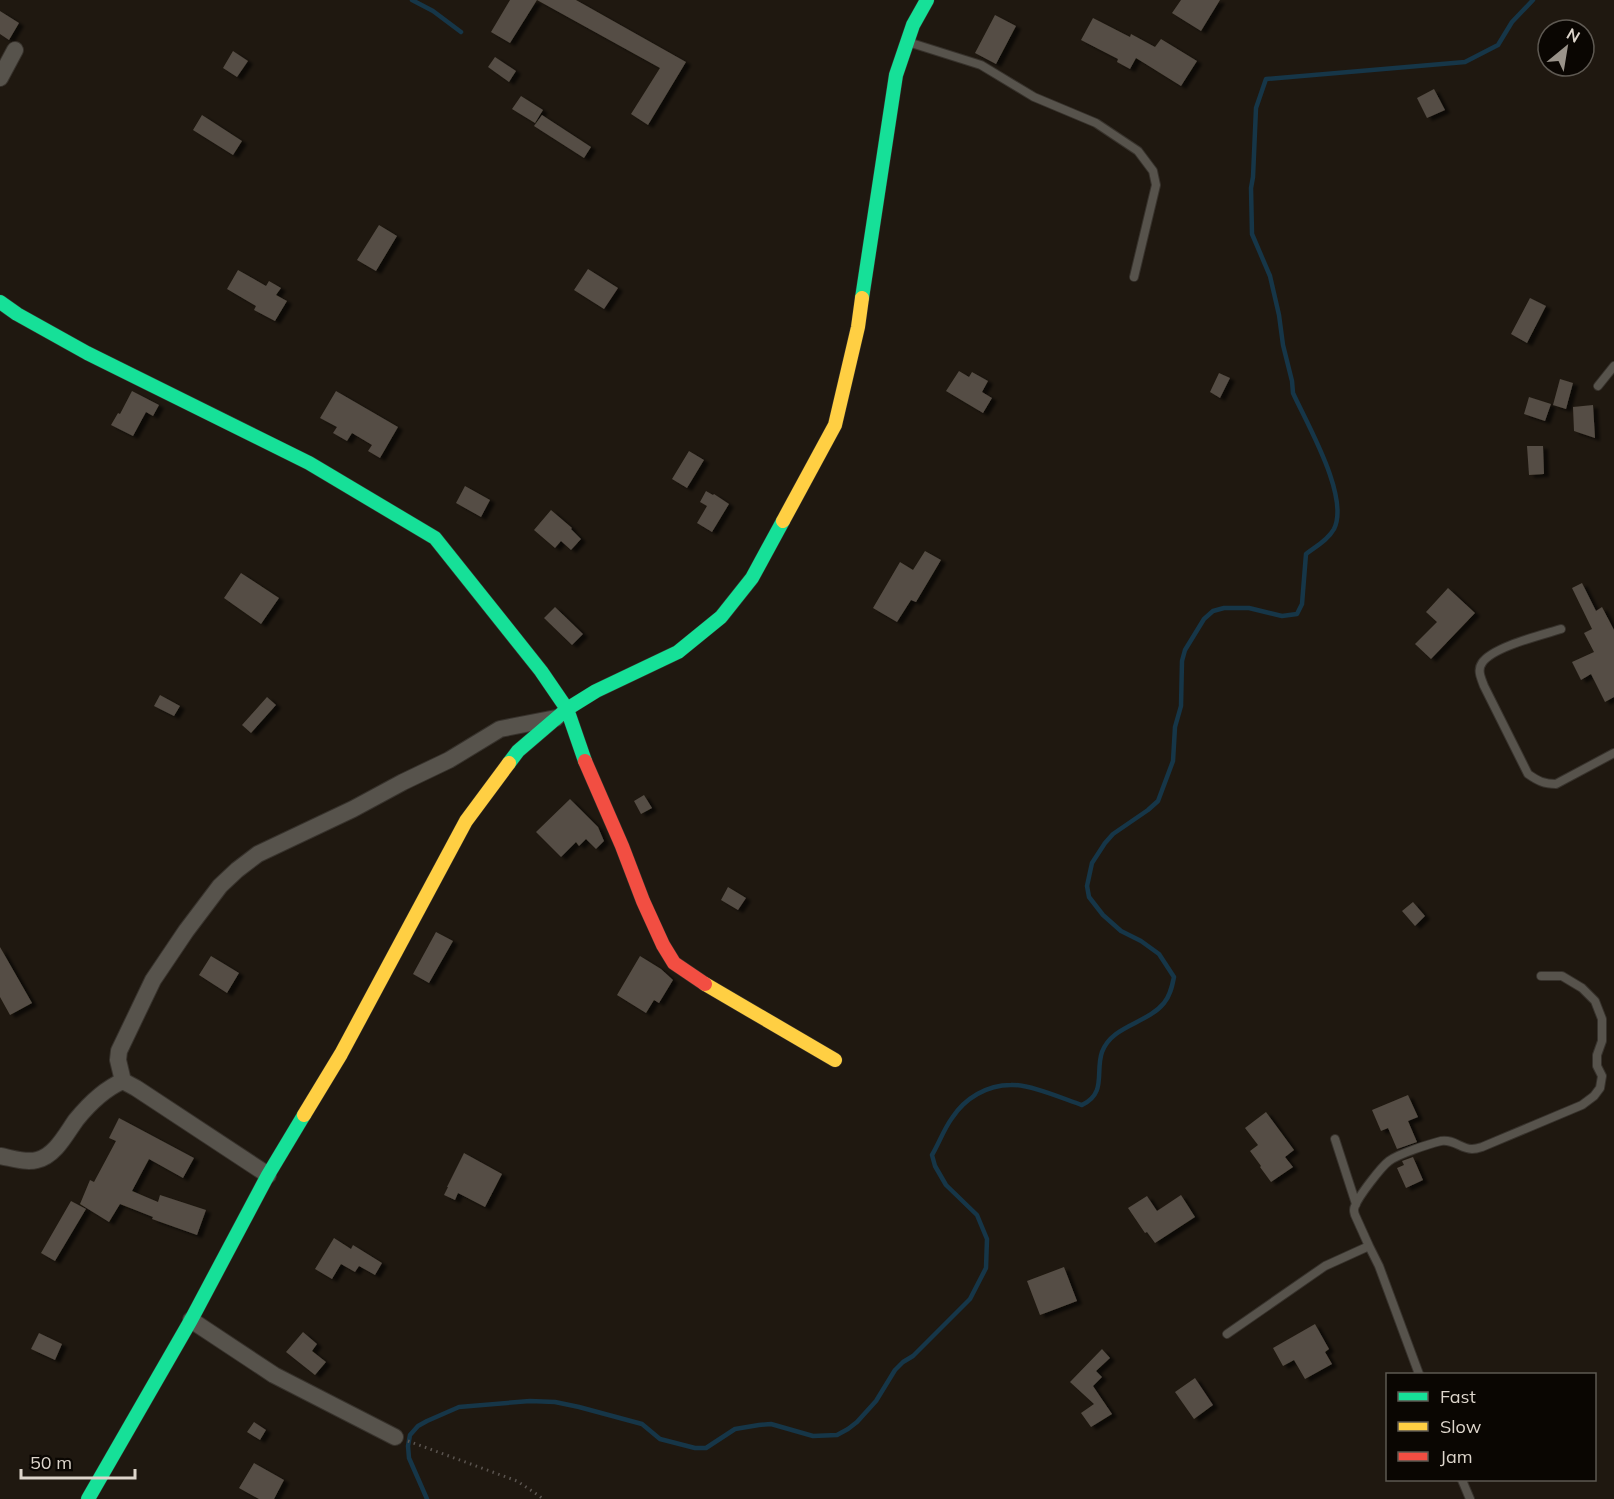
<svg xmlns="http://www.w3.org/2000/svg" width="1614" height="1499" font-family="Mulish,sans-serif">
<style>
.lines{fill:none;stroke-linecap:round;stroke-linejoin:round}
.stream{stroke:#163648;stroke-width:4.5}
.building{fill:#554d44;filter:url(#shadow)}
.lane-casing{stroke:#37322c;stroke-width:10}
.street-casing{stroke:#37322c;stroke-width:18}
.fast-casing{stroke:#37322c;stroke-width:15}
.slow-casing{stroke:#37322c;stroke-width:15}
.jam-casing{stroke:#37322c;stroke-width:15}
.path{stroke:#5a544f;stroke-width:3;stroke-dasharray:1.5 4.5;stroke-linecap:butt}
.lane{stroke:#57534c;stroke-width:8}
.street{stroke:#57534c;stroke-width:16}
.fast{stroke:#16e098;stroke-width:14}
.slow{stroke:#ffcf43;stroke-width:14}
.jam{stroke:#f24e42;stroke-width:14}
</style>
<defs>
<filter id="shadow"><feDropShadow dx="5" dy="3" stdDeviation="1.5" flood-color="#0009"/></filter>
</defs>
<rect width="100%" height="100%" fill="#1f1810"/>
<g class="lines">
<!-- stream -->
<path class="stream" d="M412 0 433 11 461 32
M427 1499 409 1458 408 1446 410 1435 418 1426 427 1421 459 1407 530 1401 555 1402 579 1407 642 1424 660 1439 695 1448H706L735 1429 759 1425 771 1424 813 1436 837 1435 848 1429 857 1422 876 1401 895 1370 903 1362 913 1356 970 1299 986 1268 987 1239 977 1215 946 1185 935 1166 932 1155C939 1143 944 1129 952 1118 965 1098 987 1085 1011 1085 1029 1084 1064 1099 1082 1105 1107 1093 1095 1072 1102 1052 1112 1025 1147 1024 1164 1003 1170 996 1172 987 1174 977L1159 954 1141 941 1121 931 1103 915 1089 897 1087 886 1092 863 1105 843 1113 834 1148 810 1158 801 1173 761 1175 727 1181 706 1182 661 1185 650 1204 619 1213 611 1224 608H1249L1282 616 1297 614 1302 604 1306 554C1315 547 1328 540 1334 529 1350 497 1307 424 1293 393L1292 381 1283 345 1279 315 1270 276 1252 234 1251 188 1253 177 1256 108 1266 79 1465 62 1498 45 1512 22 1533 0"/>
</g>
<!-- building -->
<path class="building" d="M510 0H537L510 43 491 32Z
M537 0H576L686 62 648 125 631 114 660 68Z
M1181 0H1220L1201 31 1172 13Z
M0 11 19 23 9 40 0 34Z
M995 15 1016 26 996 64 975 53Z
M1093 18 1130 37 1131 34 1155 47 1161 39 1197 61 1181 86 1136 58 1130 69 1117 62 1118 59 1081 40Z
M233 51 248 61 237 77 223 68Z
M495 57 516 71 509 82 488 67Z
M1434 89 1445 110 1427 118 1417 98Z
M521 96 543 110 535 123 512 109Z
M202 115 242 141 233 155 193 130Z
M542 115 591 147 584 158 534 126Z
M379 225 397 236 376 271 357 260Z
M588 269 618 288 604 309 574 290Z
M238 270 266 286 269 281 281 288 276 295 287 301 275 321 254 310 256 306 227 289Z
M1530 298 1546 306 1527 343 1511 334Z
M959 371 969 377 972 372 988 381 982 392 992 398 983 413 946 391Z
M1219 373 1230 378 1220 398 1210 392Z
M1560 379 1573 383 1566 409 1553 405Z
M132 391 159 405 153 416 146 412 133 436 111 425 118 413 120 414Z
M336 391 398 427 380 458 368 451 372 445 352 433 347 441 333 433 337 427 320 418Z
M1529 397 1551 404 1545 421 1524 414Z
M1593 405 1595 438 1574 431 1573 407Z
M1527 446H1543L1544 474 1529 475Z
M689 451 704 460 687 488 672 479Z
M465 486 490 500 481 517 456 503Z
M706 491 713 495 714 494 729 504 712 532 697 523 707 506 700 502Z
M551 510 572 528 571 529 581 539 571 550 561 541 555 548 534 530Z
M925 551 941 560 916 602 911 600 897 622 873 608 900 562 913 570Z
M241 573 279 598 261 624 224 598Z
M1582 583 1596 611 1602 607 1614 630V697L1605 702 1591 674 1581 680 1572 662 1594 652 1584 633 1592 629 1572 588Z
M1448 588 1475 613 1431 659 1415 644 1437 622 1426 612Z
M555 607 583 634 572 645 544 618Z
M160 695 180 706 174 716 154 706Z
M267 697 276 705 251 733 242 725Z
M644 795 652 808 641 814 634 801Z
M570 799 598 827 604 841 596 849 586 839 579 846 576 842 561 857 536 832Z
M728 887 746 898 738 910 721 900Z
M1413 902 1425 916 1415 926 1402 911Z
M436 932 453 941 429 983 413 974Z
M0 947 32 1003 10 1015 0 997Z
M211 956 239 973 227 993 199 975Z
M640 956 661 969 673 980 659 1003 654 1000 646 1013 617 995Z
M1408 1095 1418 1117 1408 1121 1417 1142 1397 1149 1388 1128 1381 1131 1372 1110Z
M1266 1112 1294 1150 1285 1157 1293 1167 1271 1182 1260 1167 1261 1166 1250 1151 1258 1145 1245 1128Z
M119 1118 194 1158 183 1178 149 1159 132 1191 158 1202 160 1195 206 1210 197 1235 152 1219 153 1217 120 1204 109 1222 80 1204 90 1180 94 1182 116 1141 109 1138Z
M464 1153 502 1174 485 1207 458 1193 455 1200 444 1195 448 1187H447Z
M1413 1157 1423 1180 1406 1188 1397 1168 1404 1165 1402 1161Z
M1181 1195 1195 1217 1155 1243 1147 1232 1145 1233 1128 1208 1147 1196 1157 1211Z
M71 1201 86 1209 55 1261 41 1253Z
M334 1238 351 1249 353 1245 382 1263 375 1275 359 1266 355 1272 341 1264 332 1279 315 1269Z
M1064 1267 1077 1301 1040 1315 1027 1281Z
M1315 1324 1329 1349 1325 1352 1332 1364 1305 1379 1294 1360 1283 1366 1273 1348Z
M303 1332 317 1344 312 1351 326 1362 315 1375 286 1352Z
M39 1333 62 1344 55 1360 31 1349Z
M1102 1349 1110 1358 1096 1371 1102 1377 1093 1386 1112 1414 1091 1427 1081 1413 1094 1404 1070 1382Z
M1195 1378 1213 1405 1194 1419 1175 1392Z
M254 1422 266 1430 260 1440 247 1432Z
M254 1463 284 1480 274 1499H259L239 1488Z"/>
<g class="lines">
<!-- lane casing -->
<g class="lane-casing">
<path id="lane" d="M908 42 981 65 1034 97 1096 123 1138 151 1153 171 1156 185 1134 277
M1598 386 1614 366
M1561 629C1542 635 1492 647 1482 663 1477 670 1481 678 1484 686L1528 774C1538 781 1544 784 1556 784L1614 753
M1335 1139 1356 1204
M1369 1246 1355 1215C1354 1211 1353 1210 1355 1206 1358 1197 1381 1167 1389 1161 1398 1154 1429 1144 1441 1141 1454 1139 1461 1149 1472 1149 1475 1149 1479 1148 1482 1147L1582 1105 1594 1096 1600 1088 1602 1076 1597 1066V1055L1602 1041V1019L1595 1001 1582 988 1562 976H1541
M1227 1334 1325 1266 1369 1246 1379 1266 1419 1374
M1462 1480 1470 1499"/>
</g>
<!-- street casing -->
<g class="street-casing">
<path id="street" d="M0 78 15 50
M123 1081 118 1060 119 1051 153 980 186 931 220 886 237 870 258 854 353 809 403 782 449 760 500 729 556 718
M0 1156C12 1158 25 1163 37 1160 55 1156 66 1134 76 1120 89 1104 104 1089 123 1081L136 1088 268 1175
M191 1320 274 1375 395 1437"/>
</g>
<!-- fast casing -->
<g class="fast-casing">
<path id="fast" d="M862 298 896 75 913 25 927 0
M0 302 17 314 87 353 309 463 435 538 541 671 567 709 585 761
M509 763 518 751 567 709 596 691 678 652 721 617 752 578 783 521
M88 1499 191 1320 268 1175 304 1115"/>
</g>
<!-- slow casing -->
<g class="slow-casing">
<path id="slow" d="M783 521 835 425 858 327 862 298
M705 984 835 1060
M304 1115 341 1054 466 821 509 763"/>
</g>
<!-- jam casing -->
<g class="jam-casing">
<path id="jam" d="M585 761 622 846 643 901 663 945 674 963 705 984"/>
</g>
<!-- path -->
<path class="path" d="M408 1441 517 1481 538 1495 543 1499"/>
<!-- lane -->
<use href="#lane" class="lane"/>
<!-- street -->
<use href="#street" class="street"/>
<!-- fast -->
<use href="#fast" class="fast"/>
<!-- slow -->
<use href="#slow" class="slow"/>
<!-- jam -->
<use href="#jam" class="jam"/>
</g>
<!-- legend -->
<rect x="1386" y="1373" width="210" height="108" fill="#0a0602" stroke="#5e5952" stroke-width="1.5"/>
<rect x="1398" y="1392" width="30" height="9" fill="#16e098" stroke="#5e5952" stroke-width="1.5"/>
<text x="1440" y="1403" font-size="18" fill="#ddd5cb">Fast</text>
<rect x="1398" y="1422" width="30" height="9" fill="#ffcf43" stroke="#5e5952" stroke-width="1.5"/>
<text x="1440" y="1433" font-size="18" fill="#ddd5cb">Slow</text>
<rect x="1398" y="1452" width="30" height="9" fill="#f24e42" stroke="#5e5952" stroke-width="1.5"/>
<text x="1440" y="1463" font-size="18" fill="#ddd5cb">Jam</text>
<!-- north arrow -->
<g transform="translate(1566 48) rotate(30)"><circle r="28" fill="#0a0602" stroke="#5e5952" stroke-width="1.5"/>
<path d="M0-4.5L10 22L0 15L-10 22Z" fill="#9a938a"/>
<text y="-9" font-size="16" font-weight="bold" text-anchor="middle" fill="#ddd5cb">N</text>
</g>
<!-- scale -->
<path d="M21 1469v9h114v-9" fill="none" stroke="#ddd5cb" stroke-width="3"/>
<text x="30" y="1469" font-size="18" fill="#ddd5cb" stroke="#0a0602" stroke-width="4.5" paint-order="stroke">50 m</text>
</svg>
